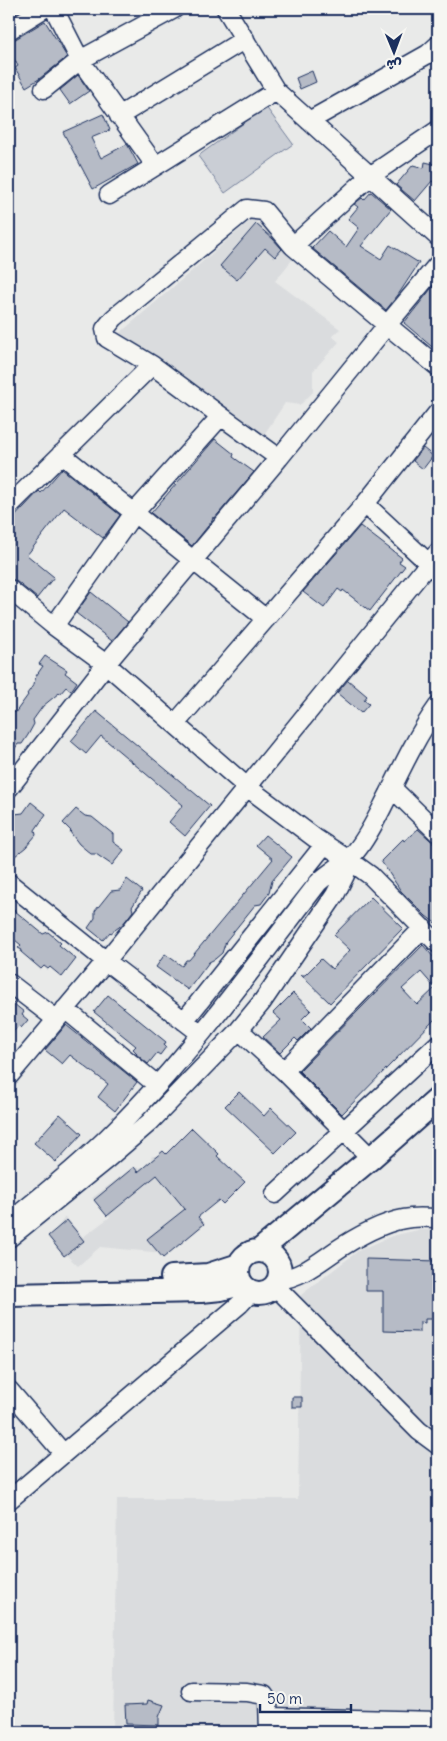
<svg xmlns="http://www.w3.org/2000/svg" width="447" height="1741" font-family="Delius,'Playpen Sans Arabic',sans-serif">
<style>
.built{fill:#dadcde}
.green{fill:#caced5;stroke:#727e9a}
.building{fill:#b6bbc6;stroke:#1b2f5e;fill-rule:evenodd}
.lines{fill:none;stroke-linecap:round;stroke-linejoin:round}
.minor-casing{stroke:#1b2f5e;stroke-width:21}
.major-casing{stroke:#1b2f5e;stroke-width:26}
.minor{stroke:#f6f6f2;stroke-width:18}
.major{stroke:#f6f6f2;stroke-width:22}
</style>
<rect width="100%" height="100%" fill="#e9eae9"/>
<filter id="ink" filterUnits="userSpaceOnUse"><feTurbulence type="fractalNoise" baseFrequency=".02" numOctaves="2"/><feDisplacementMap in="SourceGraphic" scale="10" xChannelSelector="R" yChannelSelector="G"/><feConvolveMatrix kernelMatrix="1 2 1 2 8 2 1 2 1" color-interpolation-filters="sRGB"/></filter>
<g filter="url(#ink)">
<!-- built -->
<path class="built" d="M253 218 296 255 275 281 340 329 332 336 339 342 313 371V392L300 405 285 403 263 436 120 333Z
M152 1156H160L196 1205 198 1220 204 1225 174 1250 171 1246 163 1253 100 1247 78 1266 49 1239 65 1217 83 1237 110 1217 92 1198 132 1168 147 1167Z
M418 1230H438V1732H113L117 1499H298L301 1295 358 1251 392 1236Z"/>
<!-- green -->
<path class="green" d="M266 107 293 144 225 193 198 156Z"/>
<!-- building -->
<path class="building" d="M45 21 67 57 39 79 26 87 15 68 18 66 9 50V43Z
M312 71 316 82 300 89 296 78Z
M78 75 89 91 70 104 60 90Z
M103 114 110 130 91 138 101 158 127 144 138 164 93 189 63 132Z
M425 162 438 165V186L432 181 415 201 396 185 413 165 424 168Z
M371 192 391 209 361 246 381 259 390 245 419 263 398 295 386 310 312 248 328 231 346 247 359 228 348 219 358 207 354 204 362 198 364 200Z
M256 224 273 239 282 249 275 257 265 248 237 280 220 266Z
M438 280V352L404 323Z
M215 439 234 454 233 457 254 472 214 519 213 517 212 521 192 546 151 513Z
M423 448 433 456 423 469 413 461Z
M62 469 120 515 103 538 64 508 27 555 54 577 37 598 16 581 9 579V523L39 491 41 493Z
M360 526 402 558 399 562 405 566 370 611 343 590 342 592 338 589 324 608 303 592Z
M91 592 128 622 112 641 76 613Z
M45 656 67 670 65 673 77 682 71 691 66 687 60 694 59 693 43 706 33 720 34 724 28 735 22 744H18L9 757V717L13 711 15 713 28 695 27 694 34 684 36 676 43 666 39 664Z
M348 680 367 696 364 700 369 704 361 713 337 693Z
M96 711 210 806 185 836 169 822 183 805 101 736 86 754 71 741Z
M31 802 46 814 35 830 36 835 26 847 15 856 9 852V822L15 814 23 813Z
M76 809 85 816 92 817 113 834V842L124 850 112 865 96 854H91L79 844 70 832 71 831 63 823Z
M418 829 438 847V925L426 916 401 891 381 861 403 839 404 841Z
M265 835 292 857 272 881 269 893 261 904 255 905 226 941 222 953 215 959 209 962 188 990 156 967 165 954 182 966 186 960H189L273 859 256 845Z
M127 879 142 891 132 907 133 911 123 924 111 933 110 932 103 940 88 928 95 918V911L111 891 120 890Z
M371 897 403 928 330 1003 301 975H305L321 959 332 969 350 950 334 935Z
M9 906 43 934 48 932 61 943 59 945 76 959 62 977 50 967 48 969 44 966 41 969 21 952 22 950 18 948 21 945 9 935Z
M423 945 435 959 433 960 438 966V1016L342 1114 299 1071ZM421 972 435 988 417 1005 402 989Z
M293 993 311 1010 302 1019 311 1028 298 1041 295 1038 280 1053 263 1037 281 1020 273 1013Z
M108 995 166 1042 164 1045 166 1047 160 1055 157 1053 148 1064 136 1054 137 1053 133 1049 136 1046 94 1012Z
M9 1000 24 1012 22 1015 28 1020 21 1028 19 1025 9 1036Z
M66 1025 137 1082 115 1111 98 1097 108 1084 70 1055 62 1064 45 1050Z
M239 1092 264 1116 271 1108 296 1132 275 1153 225 1106Z
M60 1114 82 1134 56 1162 34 1143Z
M192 1128 219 1154 217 1156 245 1182 223 1204 219 1200 198 1217 204 1224 163 1258 147 1239 185 1209 157 1175 107 1216 94 1200 134 1167 138 1172 163 1151 166 1154Z
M67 1220 84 1241 64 1256 48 1236Z
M366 1259 438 1261V1289L435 1288V1319H425V1323L420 1322V1332L383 1331V1291H366Z
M292 1397H302V1407H292Z
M148 1700 164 1705 159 1717V1725L126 1724 125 1705 147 1704Z"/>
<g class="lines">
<!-- minor casing -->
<g class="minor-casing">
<path id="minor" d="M54 9 80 60 155 165
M226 9 276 91 438 237
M9 30 43 9
M44 89 80 60 174 9
M119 116 245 39
M309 121 428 54 438 45
M109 195 276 91
M293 246 387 325 438 264
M221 416 279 458 387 325 438 367
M61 454 266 619
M365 504 438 572
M9 506 152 365
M9 589 54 626 106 664 247 787 315 838 349 860 371 876 438 944
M54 626 134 513 221 416 152 365 107 338 105 329 114 318 247 209 264 211 293 246 370 176 438 130
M175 724 365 504 438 412
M9 788 106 664 279 458
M392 788 438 833
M9 883 106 961 200 1033
M9 983 56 1019
M65 1009 157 1085
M184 1021 324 845
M239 1030 284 1071 371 1158
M284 1071 423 928
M9 1076 106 961 438 552
M275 1194 438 1044
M9 1222C47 1192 84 1162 118 1127 192 1053 254 966 318 883 330 871 346 864 356 851 370 834 379 813 389 794 404 763 418 734 438 706
M9 1238 107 1159 150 1122 239 1030 262 1002 335 895 345 875 349 860
M278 1280C304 1277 322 1259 343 1246 362 1234 389 1220 411 1218 420 1217 429 1218 438 1218
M275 1286 419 1431 438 1445
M9 1390 63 1453
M9 1500 240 1304 251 1292
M191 1691 247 1692 264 1695 268 1701 269 1732
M269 1717 438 1721"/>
</g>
<!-- major casing -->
<g class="major-casing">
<path id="major" d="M238 1272a21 21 0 1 1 42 0a21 21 0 1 1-42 0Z
M259 1251 371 1158 438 1099
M172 1277 208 1275 239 1265
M9 1295 201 1291 221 1289 241 1284"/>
</g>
<!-- minor -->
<use href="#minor" class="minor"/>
<!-- major -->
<use href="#major" class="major"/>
</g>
</g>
<!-- margin -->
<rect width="447" height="1741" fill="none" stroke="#f6f6f2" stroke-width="30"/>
<rect x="15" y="15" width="417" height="1711" fill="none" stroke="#1b2f5e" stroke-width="2" filter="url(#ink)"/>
<!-- north arrow -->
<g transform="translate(394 52) rotate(179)" stroke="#f6f6f2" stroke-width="4" paint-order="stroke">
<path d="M0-4L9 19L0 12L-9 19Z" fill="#1b2f5e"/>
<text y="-8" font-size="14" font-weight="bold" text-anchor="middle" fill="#1b2f5e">ش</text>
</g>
<!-- scale -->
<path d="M260 1704v8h91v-8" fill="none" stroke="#1b2f5e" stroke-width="2.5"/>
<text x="267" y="1704" font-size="15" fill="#1b2f5e" stroke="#f6f6f2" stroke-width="4" paint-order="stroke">50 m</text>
</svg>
